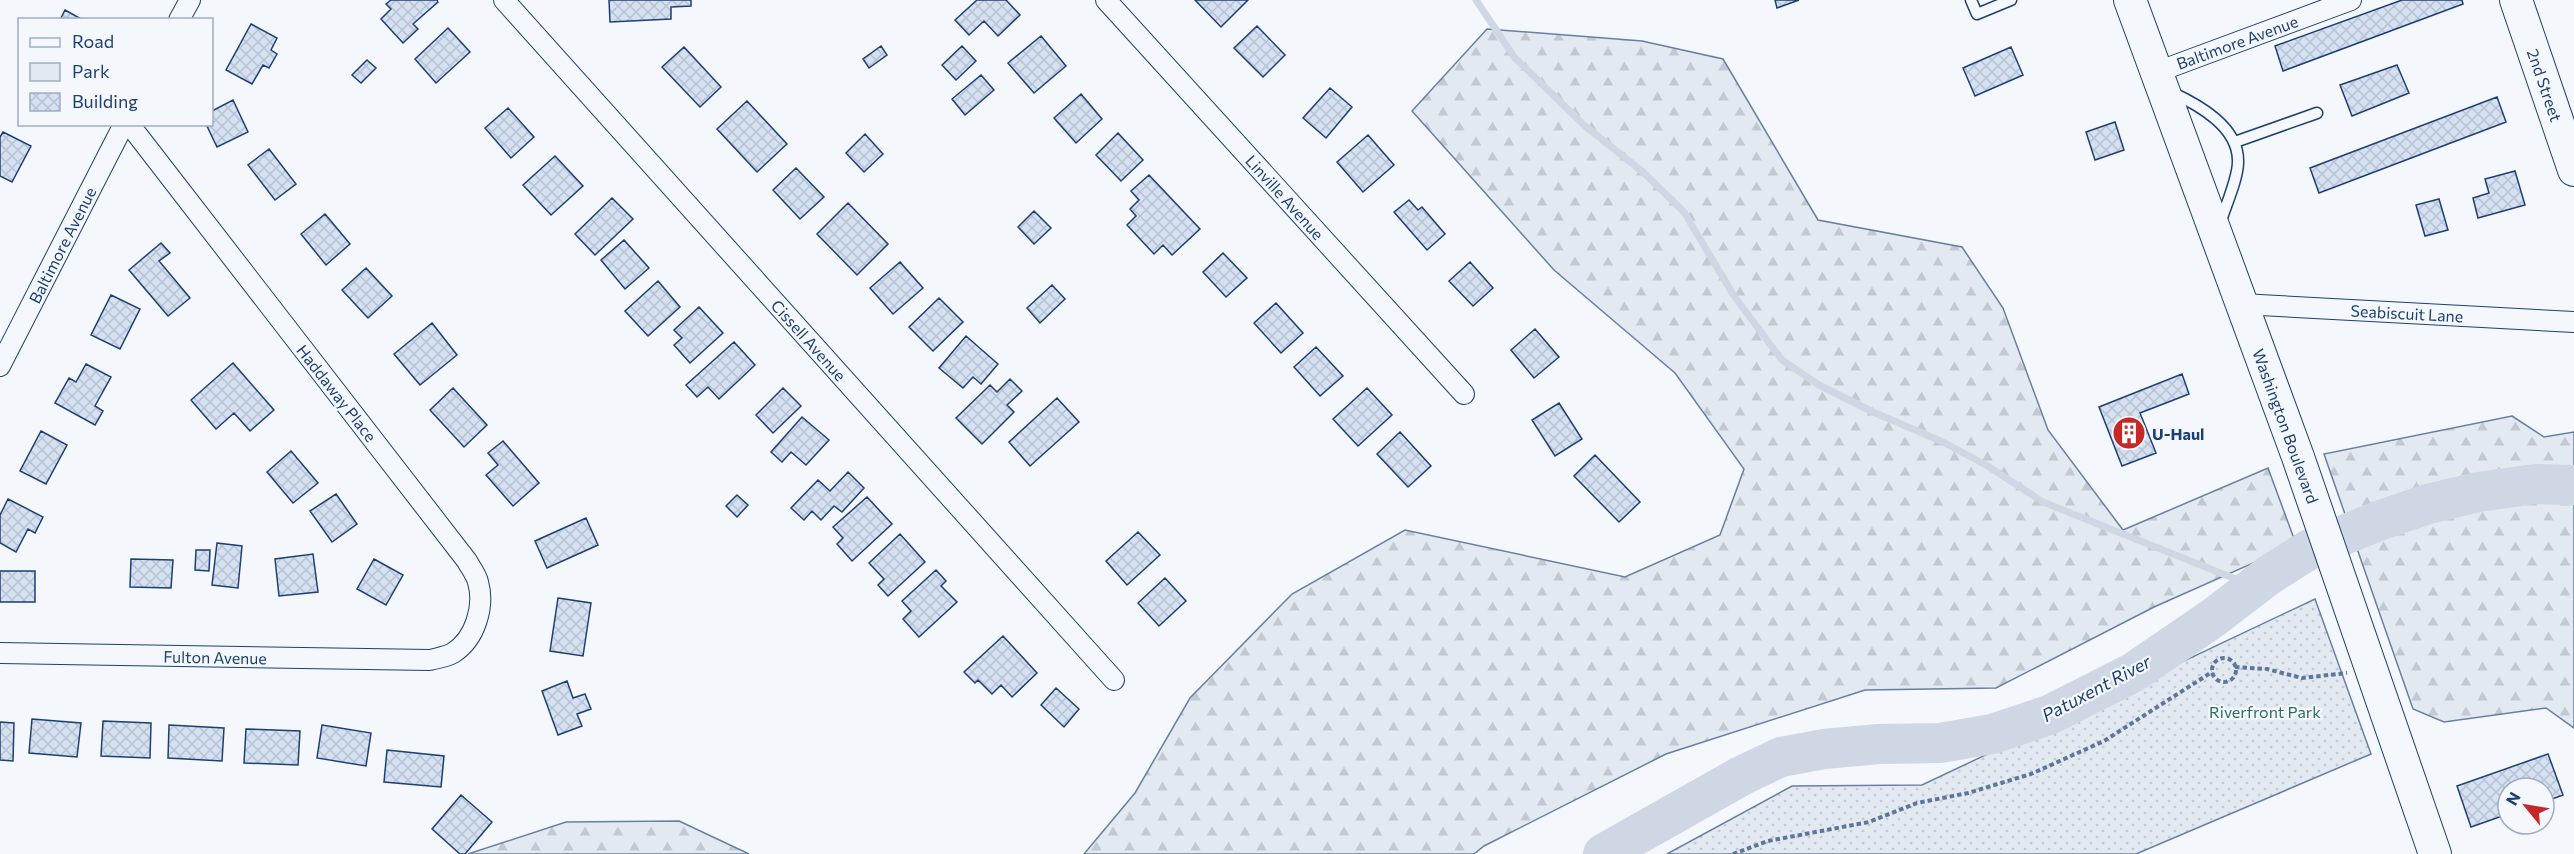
<svg xmlns="http://www.w3.org/2000/svg" width="2574" height="854" font-family="Commissioner,sans-serif">
<style>
.green{fill:url(#green-dots);stroke:#687fa3;stroke-width:1.5}
.forest{fill:url(#forest-firs);stroke:#687fa3;stroke-width:1.5}
.lines{fill:none;stroke-linecap:round;stroke-linejoin:round}
.stream{stroke:#cfd7e4;stroke-width:7}
.river{stroke:#cfd7e4;stroke-width:40}
.building{fill:url(#building-cross-hatch);stroke:#1d3f73;stroke-width:1.5}
.lane-casing{stroke:#1d3f73;stroke-width:13}
.street-casing{stroke:#1d3f73;stroke-width:22}
.primary-casing{stroke:#1d3f73;stroke-width:34}
.path{stroke:#5e769c;stroke-width:4;stroke-dasharray:4.5 3;stroke-linecap:butt}
.lane{stroke:#f4f7fb;stroke-width:10}
.street{stroke:#f4f7fb;stroke-width:20}
.primary{stroke:#f4f7fb;stroke-width:32}
.labels{text-anchor:middle;dominant-baseline:central;stroke-width:4.5;stroke-linejoin:round;paint-order:stroke}
.street-label{font-size:16px;fill:#1d3f73;stroke:#f4f7fb}
.poi-label{font-size:16px;font-weight:bold;fill:#1d3f73;stroke:#f4f7fb;text-anchor:start}
.park-label{font-size:16px;fill:#2c6c60;stroke:#f4f7fb}
.water-label{font-size:18px;font-style:italic;fill:#1d3f73;stroke:#f4f7fb}
</style>
<defs>
<pattern id="green-dots" width="8" height="8" patternUnits="userSpaceOnUse" patternTransform="scale(1.5)"><rect width="8" height="8" fill="#e3e9f0"/><path d="M2 2h.1M6 6h.1" fill="none" stroke="#c2c9d1" stroke-width="1.8" stroke-linecap="round"/></pattern>
<pattern id="forest-firs" width="22" height="20" patternUnits="userSpaceOnUse" patternTransform="scale(1.5)"><rect width="22" height="20" fill="#e3e9f0"/><path d="M5 1l3.5 6h-7zM16 11l3.5 6h-7z" fill="#c2c9d1"/></pattern>
<pattern id="building-cross-hatch" width="8" height="8" patternUnits="userSpaceOnUse" patternTransform="scale(1.5)"><rect width="8" height="8" fill="#d5e0f0"/><path d="M0 0l8 8M0 8l8-8" fill="none" stroke="#b6c1d1"/></pattern>
</defs>
<rect width="100%" height="100%" fill="#f4f7fb"/>
<!-- green -->
<path class="green" d="M2315 599 2371 754 2136 854H1667L1792 786 1922 785Z"/>
<!-- forest -->
<path class="forest" d="M1487 29 1642 41 1723 59 1818 220 1962 247 2003 308 2048 430 2123 530 2268 468 2296 544 2154 607 1996 688 1865 690 1666 754 1484 846 1474 854H1084L1135 793 1190 698 1292 594 1405 530 1625 577 1720 535 1744 469 1675 373 1554 270 1412 111Z
M2512 416 2544 437 2574 432V728L2546 708 2444 722 2413 709 2324 454Z
M679 821 749 854H468L566 822Z"/>
<g class="lines">
<!-- stream -->
<path class="stream" d="M1476 0 1515 58 1585 126 1643 172 1684 212 1734 296 1782 360 1819 385 1873 412 1943 442 1986 465 2043 502 2253 586"/>
<!-- river -->
<path class="river" d="M1603 854 1741 776 1781 757 1824 749 1879 744 1940 743 1992 734 2049 715 2134 672 2213 618 2269 575 2310 549 2378 521 2428 504 2478 492 2535 484 2574 485"/>
</g>
<!-- building -->
<path class="building" d="M391 0H437L438 2 413 24 418 29 403 43 381 19 391 9 386 4Z
M609 0H691V6L671 7V19L610 22Z
M977 0H1006L1020 15 998 36 984 21 969 35 955 20Z
M1195 0H1248L1221 27Z
M1775 0H1799L1777 8Z
M2402 0H2462L2463 4 2283 71 2275 46Z
M65 10 83 20H60Z
M251 24 277 38 271 50 277 54 269 68 263 65 252 84 226 70Z
M1257 26 1285 55 1263 77 1234 48Z
M448 28 470 52 436 83 415 59Z
M1041 36 1066 66 1034 93 1008 63Z
M881 46 887 55 869 68 863 59Z
M962 46 976 61 956 80 942 65Z
M684 47 721 87 700 107 662 67Z
M2011 47 2023 75 1975 96 1963 68Z
M367 60 376 68 361 83 352 75Z
M2397 65 2409 93 2352 116 2340 85Z
M981 75 994 90 965 115 952 99Z
M1330 88 1352 107 1326 138 1303 118Z
M1081 94 1102 119 1076 143 1054 118Z
M2497 97 2506 122 2319 193 2310 168Z
M233 100 248 132 217 147 206 124H212V111Z
M747 101 787 144 757 172 717 129Z
M508 108 534 137 511 158 485 128Z
M2115 122 2124 150 2095 160 2086 132Z
M3 132 31 146 12 182 0 176V137Z
M1118 133 1143 160 1121 181 1096 155Z
M865 134 883 154 864 172 846 153Z
M1368 135 1394 165 1363 192 1337 162Z
M269 149 296 184 275 200 248 165Z
M555 156 583 186 551 215 523 185Z
M796 168 824 197 800 219 773 190Z
M2515 171 2525 205 2478 218 2473 198 2489 193 2485 179Z
M1149 175 1200 229 1172 255 1163 245 1154 254 1127 225 1136 216 1130 209 1139 200 1131 191Z
M612 198 633 219 595 255 575 234Z
M2439 199 2448 230 2425 236 2416 205Z
M1409 200 1418 210 1422 207 1445 234 1427 250 1394 212Z
M848 203 888 244 857 275 817 234Z
M1034 211 1051 228 1034 244 1018 227Z
M325 214 350 244 326 265 301 234Z
M624 240 649 268 625 289 601 260Z
M161 243 170 253 159 261 190 298 168 316 129 270Z
M1223 253 1247 278 1226 297 1203 272Z
M900 262 923 288 893 314 870 288Z
M1470 262 1493 288 1473 306 1449 281Z
M366 268 392 296 368 318 342 290Z
M658 281 680 307 648 336 625 311Z
M1052 285 1065 299 1040 323 1027 308Z
M111 295 140 309 120 349 91 335Z
M939 298 963 322 933 351 909 327Z
M1276 303 1303 333 1281 353 1254 323Z
M699 307 723 333 690 363 674 345 682 338 674 330Z
M432 323 457 355 420 385 394 354Z
M1535 329 1559 357 1534 378 1511 350Z
M966 336 998 364 981 384 973 377 963 388 939 368Z
M734 342 755 365 719 399 708 387 697 397 686 385Z
M1316 347 1343 376 1320 396 1294 367Z
M233 363 274 410 250 431 234 413 216 429 191 400Z
M86 364 111 377 95 406 103 411 95 425 55 403 69 378 76 382Z
M2182 374 2189 394 2140 413 2156 453 2122 466 2099 407Z
M1010 379 1022 391 1007 405 1014 412 982 444 956 418 990 385 997 392Z
M453 388 487 425 464 447 430 410Z
M783 388 801 406 773 433 756 415Z
M1367 388 1392 415 1358 446 1333 419Z
M1057 398 1079 422 1030 466 1009 442Z
M1559 403 1582 439 1555 456 1532 420Z
M802 417 829 440 806 465 791 452 782 462 771 452Z
M41 431 67 445 46 484 20 471Z
M1400 432 1431 466 1408 487 1377 454Z
M503 441 539 483 513 506 486 475 498 465 488 453Z
M291 451 318 483 293 503 267 472Z
M1595 455 1640 502 1619 522 1574 476Z
M848 472 864 488 842 512 834 506 821 520 812 511 804 520 791 508 818 480 830 491Z
M336 494 357 524 332 542 310 511Z
M737 495 748 505 737 517 726 506Z
M867 497 892 524 852 561 837 544 843 538 833 527Z
M8 499 43 517 35 533 28 529 16 552 0 543V515Z
M586 518 598 545 547 568 535 541Z
M1138 532 1160 555 1127 585 1106 561Z
M900 534 925 562 888 596 878 585 884 579 869 563Z
M217 543 242 546 238 588 212 585Z
M196 550H210L209 571 195 570Z
M313 554 318 592 279 596 275 559Z
M131 559 173 560 171 588 130 587Z
M374 559 403 575 386 605 357 589Z
M936 570 946 581 941 586 957 602 919 637 903 619 911 611 902 601Z
M0 571H35V602H0Z
M1165 578 1186 601 1159 626 1138 603Z
M558 598 591 603 583 656 550 651Z
M1003 636 1037 673 1012 697 1001 685 992 694 978 680 975 683 964 672Z
M567 681 573 698 585 694 591 709 577 714 582 726 558 735 542 691Z
M1056 688 1079 709 1064 727 1041 705Z
M32 719 81 723 77 757 29 753Z
M103 721 151 723 150 758 101 756Z
M0 722 14 723 13 761 0 760Z
M169 725 224 728 222 761 168 758Z
M322 725 371 733 366 766 317 758Z
M246 729 300 731 298 765 244 763Z
M387 750 444 756 441 787 384 782Z
M2548 754 2563 795 2544 802V788H2508V814L2471 827 2457 786Z
M461 795 492 822 465 854H460L432 829Z"/>
<g class="lines">
<!-- lane casing -->
<g class="lane-casing">
<path id="lane" d="M1971 0 1977 14 2011 0
M2171 92C2199 105 2239 127 2238 162 2238 179 2225 207 2220 224
M2235 142 2317 113"/>
</g>
<!-- street casing -->
<g class="street-casing">
<path id="street" d="M504 0 1114 680
M1106 0 1464 394
M179 20 190 0
M2157 72 2351 0
M2241 304 2574 322
M0 366 124 124
M0 653 430 660C437 658 446 657 453 653 475 639 485 607 478 582 476 574 470 567 467 561L129 124"/>
</g>
<!-- primary casing -->
<g class="primary-casing">
<path id="primary" d="M2130 0 2298 457 2435 854
M2516 0 2574 170"/>
</g>
<!-- path -->
<path class="path" d="M2212 670a12 12 0 1 1 24 0a12 12 0 1 1-24 0Z
M2235 667 2267 669 2302 678 2347 673
M1733 854 1768 841 1869 822 1917 803 1968 793 2031 774 2104 741 2212 672"/>
<!-- lane -->
<use href="#lane" class="lane"/>
<!-- street -->
<use href="#street" class="street"/>
<!-- primary -->
<use href="#primary" class="primary"/>
</g>
<!-- icons -->
<defs>
<g id="building-disc" transform="scale(1.725)"><circle r="9.5" fill="#c62828" stroke="#f4f7fb"/><path d="M-4-6H4V6H1V3H-1V6H-4ZM-2.5-4.3h1.7v1.8h-1.7ZM.8-4.3h1.7v1.8H.8ZM-2.5-1h1.7V.8h-1.7ZM.8-1h1.7V.8H.8Z" fill="#fff"/></g>
</defs>
<g fill-rule="evenodd">
<use href="#building-disc" x="2129" y="433"/>
</g>
<g class="labels">
<!-- street labels -->
<g class="street-label">
<text transform="translate(2237 42) rotate(-20)">Baltimore Avenue</text>
<text transform="translate(2545 85) rotate(71)">2nd Street</text>
<text transform="translate(1285 197) rotate(48)">Linville Avenue</text>
<text transform="translate(62 245) rotate(-63)">Baltimore Avenue</text>
<text transform="translate(2407 313) rotate(3)">Seabiscuit Lane</text>
<text transform="translate(809 340) rotate(48)">Cissell Avenue</text>
<text transform="translate(337 393) rotate(52)">Haddaway Place</text>
<text transform="translate(2286 426) rotate(70)">Washington Boulevard</text>
<text transform="translate(215 657) rotate(1)">Fulton Avenue</text>
</g>
<!-- poi labels -->
<g class="poi-label">
<text x="2152" y="433">U-Haul</text>
</g>
<!-- park labels -->
<g class="park-label">
<text x="2265" y="711">Riverfront Park</text>
</g>
<!-- water labels -->
<g class="water-label">
<text transform="translate(2096 688) rotate(-28)">Patuxent River</text>
</g>
</g>
<!-- legend -->
<rect x="18" y="18" width="195" height="108" fill="#f4f7fb" stroke="#9eadc5" stroke-width="1.5"/>
<rect x="30" y="38" width="30" height="9" fill="#f4f7fb" stroke="#9eadc5" stroke-width="1.5"/>
<text x="72" y="48" font-size="18" fill="#1d3f73">Road</text>
<rect x="30" y="63" width="30" height="18" fill="#e3e9f0" stroke="#9eadc5" stroke-width="1.5"/>
<text x="72" y="78" font-size="18" fill="#1d3f73">Park</text>
<rect x="30" y="93" width="30" height="18" fill="url(#building-cross-hatch)" stroke="#9eadc5" stroke-width="1.5"/>
<text x="72" y="108" font-size="18" fill="#1d3f73">Building</text>
<!-- north arrow -->
<g transform="translate(2526 806) rotate(300)"><circle r="28" fill="#f4f7fb" stroke="#9eadc5" stroke-width="1.5"/>
<path d="M0-4.5L10 22L0 15L-10 22Z" fill="#c62828"/>
<text y="-9" font-size="16" font-weight="bold" text-anchor="middle" fill="#1d3f73">N</text>
</g>
</svg>
